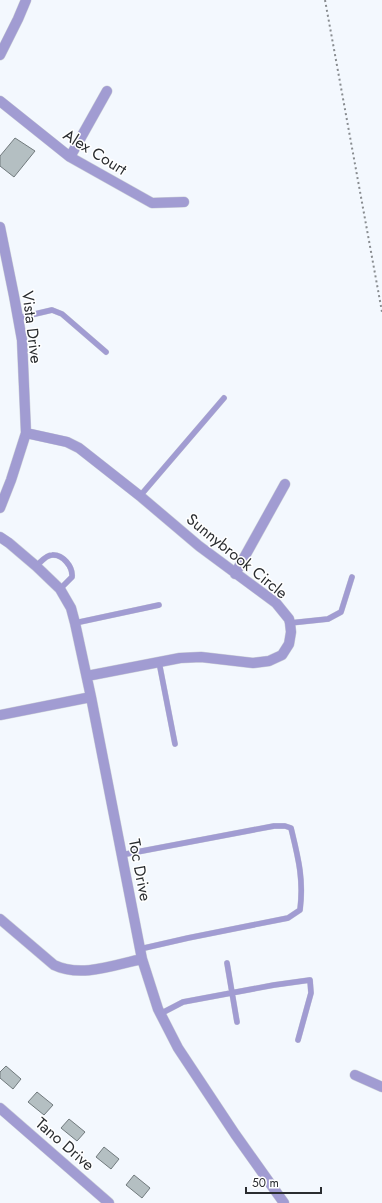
<svg xmlns="http://www.w3.org/2000/svg" width="382" height="1203" font-family="Jost,sans-serif">
<style>
.building{fill:#b4bfc2;stroke:#717a7d}
.lines{fill:none;stroke-linecap:round;stroke-linejoin:round}
.lane-casing{stroke:#cfd3d9;stroke-width:6}
.street-casing{stroke:#cfd3d9;stroke-width:11}
.path{stroke:#888c90;stroke-width:2;stroke-dasharray:2 3;stroke-linecap:butt}
.lane{stroke:#a19cd2;stroke-width:5.5}
.street{stroke:#a19cd2;stroke-width:10}
.labels{text-anchor:middle;dominant-baseline:central;stroke-width:3;stroke-linejoin:round;paint-order:stroke}
.street-label{font-size:16px;fill:#2a2d30;stroke:#fff}
</style>
<rect width="100%" height="100%" fill="#f3f8fe"/>
<!-- building -->
<path class="building" d="M15 138 35 151 14 177 0 166V156Z
M6 1066 21 1079 13 1089 0 1078V1072Z
M37 1092 53 1105 44 1115 28 1102Z
M69 1119 85 1132 77 1141 61 1128Z
M104 1147 119 1159 111 1169 96 1157Z
M134 1175 150 1188 142 1198 126 1185Z"/>
<g class="lines">
<!-- lane casing -->
<g class="lane-casing">
<path id="lane" d="M18 318 52 310 62 314 106 352
M140 496 224 398
M36 566C41 562 46 555 52 555 63 554 73 567 72 577L60 589
M75 623 159 605
M290 623 328 619 341 612 352 577
M159 662 175 744
M121 855 274 826H285L291 828C298 857 304 879 300 910L288 918 188 938 140 949
M227 963 237 1022
M160 1014 183 1002 274 985 310 980 311 993 298 1040"/>
</g>
<!-- street casing -->
<g class="street-casing">
<path id="street" d="M0 55 18 19 26 0
M0 101 70 157 152 203 184 202
M70 157 107 91
M0 227 14 296 22 340 26 433 11 480 0 508
M26 433 67 442 79 448 140 496 199 546 276 603 289 619 290 623 291 632 289 644 282 655 269 661 253 663 201 657 180 658 87 676
M0 537 9 543 36 566 60 589 71 608 75 623 91 697 142 959 158 1009 178 1048 235 1134 284 1203
M235 574 285 484
M0 715 91 697
M0 919 54 965C81 978 114 965 142 959
M355 1075 382 1087
M0 1108 109 1203"/>
</g>
<!-- path -->
<path class="path" d="M325 0 382 312"/>
<!-- lane -->
<use href="#lane" class="lane"/>
<!-- street -->
<use href="#street" class="street"/>
</g>
<g class="labels">
<!-- street labels -->
<g class="street-label">
<text transform="translate(95 152) rotate(32)">Alex Court</text>
<text transform="translate(32 327) rotate(83)">Vista Drive</text>
<text transform="translate(237 556) rotate(39)">Sunnybrook Circle</text>
<text transform="translate(140 870) rotate(79)">Toc Drive</text>
<text transform="translate(65 1144) rotate(41)">Tano Drive</text>
</g>
</g>
<!-- scale -->
<path d="M246 1187v6h75v-6" fill="none" stroke="#2a2d30" stroke-width="2"/>
<text x="252" y="1187" font-size="12" fill="#2a2d30" stroke="#ffffff" stroke-width="3" paint-order="stroke">50 m</text>
</svg>
